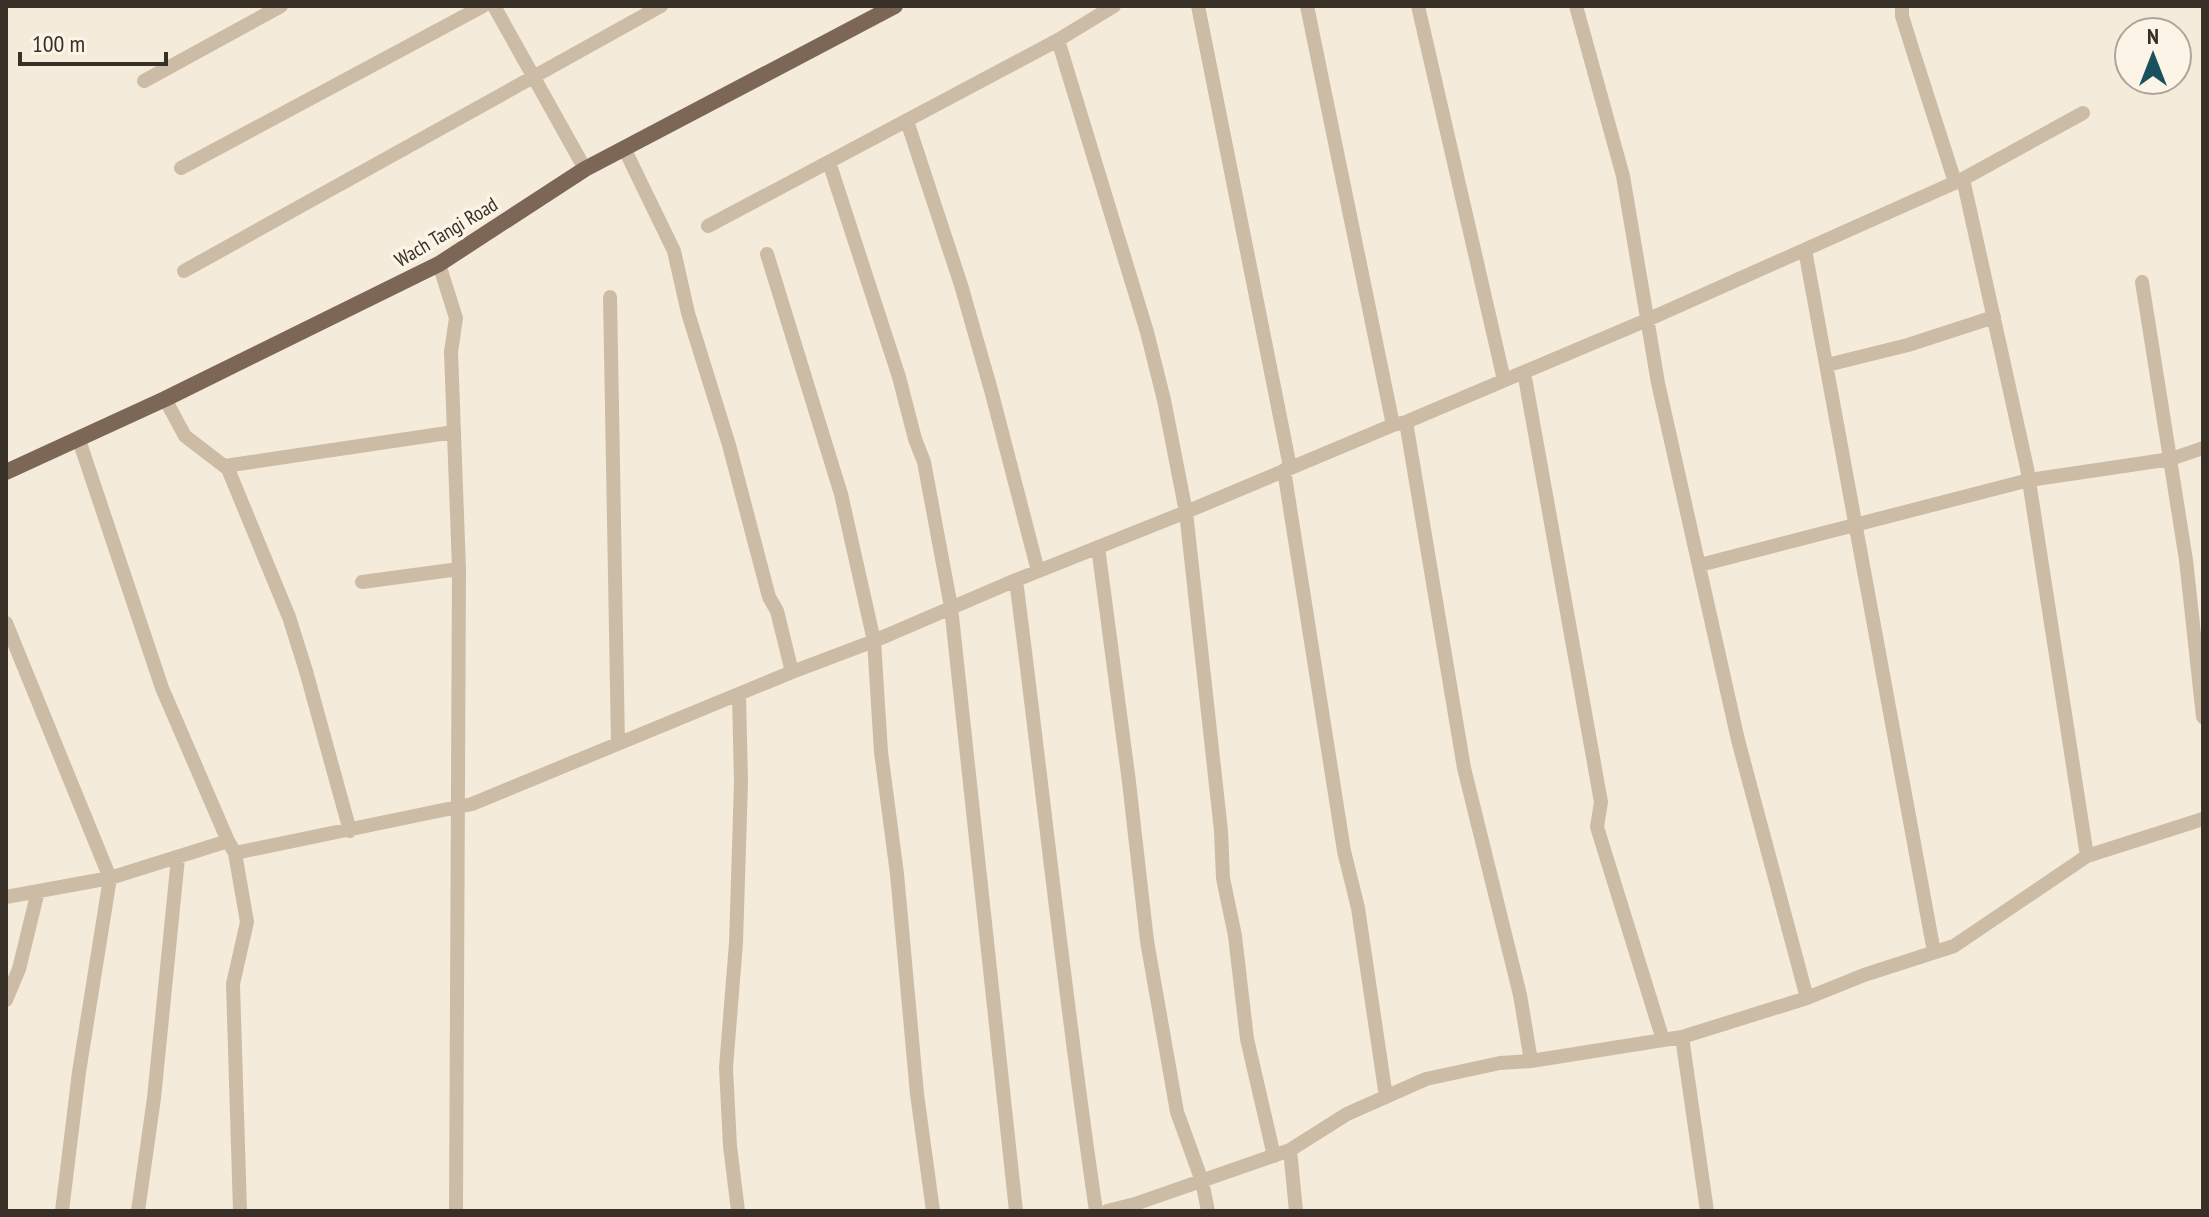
<svg xmlns="http://www.w3.org/2000/svg" width="2209" height="1217" font-family="'PT Sans Narrow',sans-serif">
<style>
.lines{fill:none;stroke-linecap:round;stroke-linejoin:round}
.minor{stroke:#cdbca5;stroke-width:14}
.major{stroke:#7c6757;stroke-width:16}
.labels{text-anchor:middle;dominant-baseline:central;stroke-width:7;stroke-linejoin:round;paint-order:stroke}
.street-label{font-size:20px;fill:#382f27;stroke:#fbf4e7}
</style>
<rect width="100%" height="100%" fill="#f4ebdb"/>
<g class="lines">
<!-- minor -->
<path class="minor" d="M494 6 585 169
M1198 6 1290 467
M1307 6 1393 425
M1418 6 1504 380
M1576 6 1623 176 1658 383 1738 740 1807 998
M1902 6V16L1912 48 1955 182
M1058 40 1147 332 1164 400 1186 512 1221 831 1223 878 1235 936 1247 1039 1274 1156
M144 81 281 6
M907 121 961 285 991 390 1038 571
M624 148 674 251 688 313 729 445 769 597 777 611 792 672
M829 162 899 377 915 439 924 462 951 607 1016 1211
M181 168 483 6
M1963 179 2027 468 2087 856
M708 226 1058 40 1114 6
M1805 250 1934 952
M767 254 841 494 874 641 881 752 897 874 917 1094 933 1211
M439 264 456 318 451 352 459 569 456 1211
M184 271 661 6
M2142 282 2186 560 2203 717
M610 297 618 744
M1827 365 1908 345 1994 317
M1524 372 1601 802 1597 827 1663 1040
M165 399 185 436 228 469 289 617 306 671 350 831
M1406 422 1464 768 1520 995 1531 1061
M79 440 162 688 228 841
M225 466 454 432
M1284 470 1344 851 1358 908 1386 1097
M1098 547 1129 782 1147 941 1177 1112 1202 1181 1208 1211
M1700 565 2029 480 2171 459 2203 448
M1016 580C1043 790 1065 1001 1096 1211
M362 582 459 569
M6 623 110 878 79 1072 62 1211
M235 853 247 922 233 984 240 1211
M6 897 110 878 228 841 235 853 472 804 792 672 874 641 1016 580 1186 512 1393 425 1406 422 1647 320 1963 179 2083 113
M6 1000 19 969 38 891
M1682 1037 1707 1211
M1290 1150 1296 1211
M138 1211 154 1098 178 858
M738 1211 730 1146 726 1068 736 943 741 782 739 694
M1107 1211 1135 1204 1290 1150 1347 1114 1426 1079 1500 1063 1531 1061 1682 1037 1807 998 1864 975 1954 946 2087 856 2203 819"/>
<!-- major -->
<path class="major" d="M6 472 165 399 439 264 585 169 895 6"/>
</g>
<g class="labels">
<!-- street labels -->
<g class="street-label">
<text transform="translate(446 232) rotate(-31)">Wach Tangi Road</text>
</g>
</g>
<!-- border -->
<rect width="2209" height="1217" fill="none" stroke="#382f27" stroke-width="16"/>
<!-- north arrow -->
<g transform="translate(2153 56)"><circle r="38" fill="#fbf4e7" stroke="#ada59a" stroke-width="2"/>
<path d="M0-6L14 30L0 20L-14 30Z" fill="#19515e"/>
<text y="-12" font-size="22" font-weight="bold" text-anchor="middle" fill="#382f27">N</text>
</g>
<!-- scale -->
<path d="M20 52v12h146v-12" fill="none" stroke="#382f27" stroke-width="4"/>
<text x="32" y="52" font-size="24" fill="#382f27" stroke="#fbf4e7" stroke-width="6" paint-order="stroke">100 m</text>
</svg>
